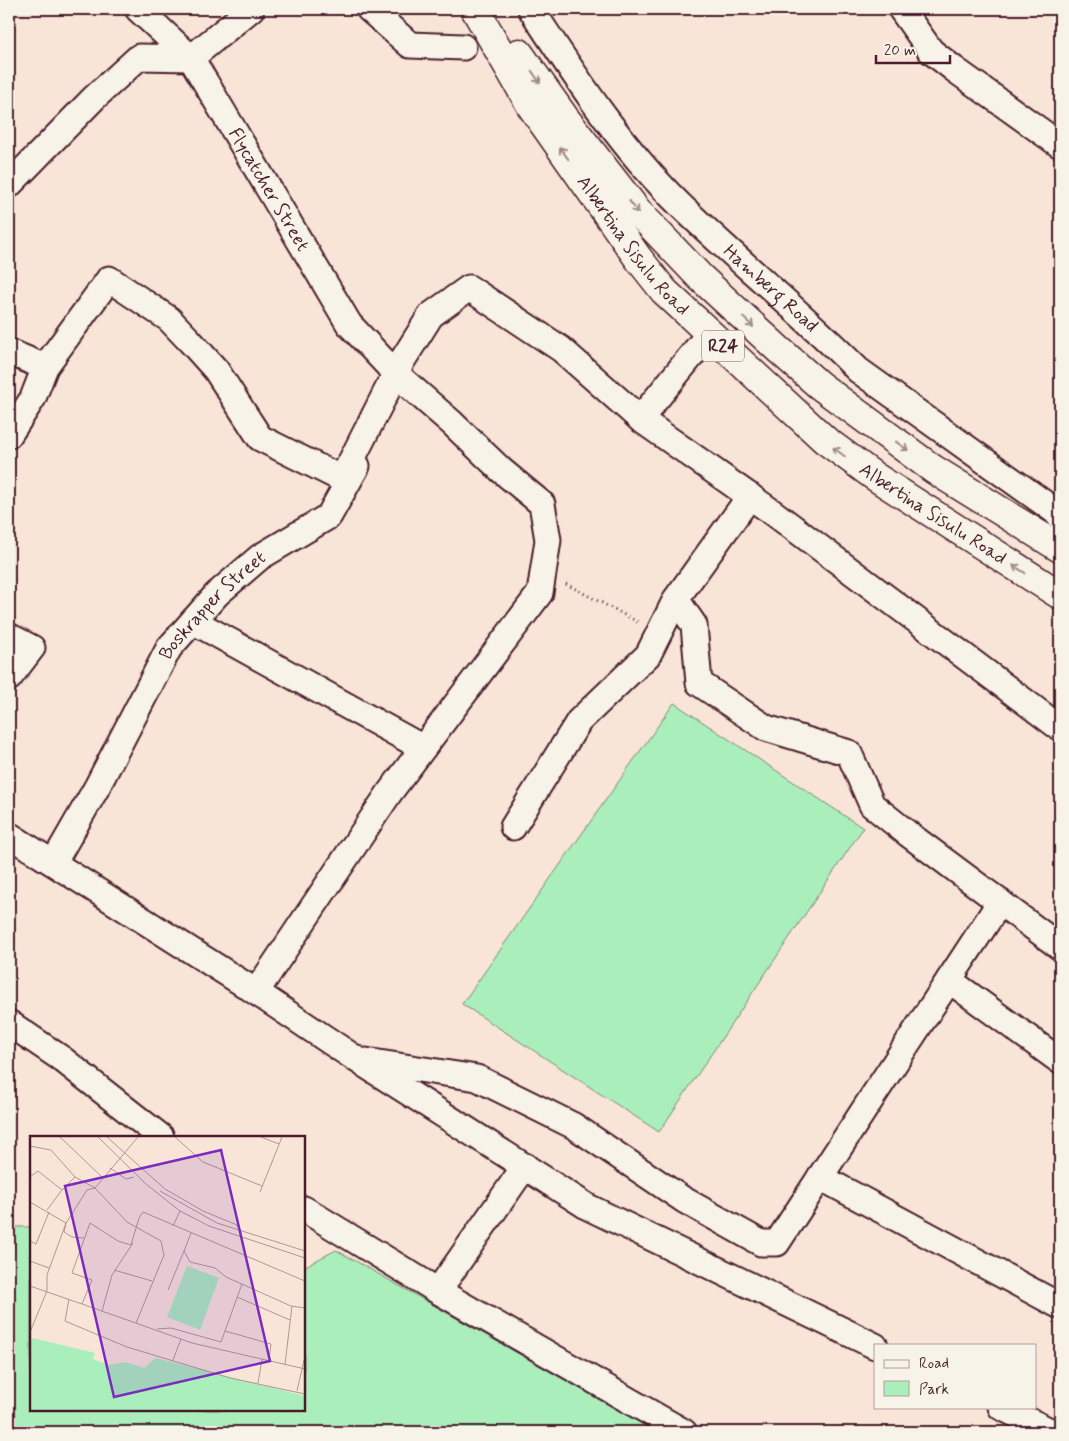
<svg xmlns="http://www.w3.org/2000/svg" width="1069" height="1441" font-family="Mynerve,sans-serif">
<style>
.green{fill:#aaefbb;stroke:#7a8773}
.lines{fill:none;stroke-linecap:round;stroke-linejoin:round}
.minor-casing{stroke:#4a1f2b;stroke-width:29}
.primary-casing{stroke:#4a1f2b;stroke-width:31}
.path{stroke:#4a1f2b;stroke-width:3;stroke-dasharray:1 4;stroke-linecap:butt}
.minor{stroke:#f7f3e8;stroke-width:25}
.primary{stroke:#f7f3e8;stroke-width:28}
.oneway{stroke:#a0898a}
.labels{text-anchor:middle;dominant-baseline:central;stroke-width:5;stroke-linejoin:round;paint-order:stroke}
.shield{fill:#f7f3e8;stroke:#7e5f64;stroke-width:1}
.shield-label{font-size:18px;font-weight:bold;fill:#4a1f2b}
.street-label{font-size:19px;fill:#4a1f2b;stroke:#f7f3e8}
.inset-road{fill:none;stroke:#b29693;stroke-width:1}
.view{fill:#7b2cbf;fill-opacity:0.15;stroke:#7b2cbf;stroke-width:2.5}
.inset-edge{fill:none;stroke:#4a1f2b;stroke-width:2.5}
</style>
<rect width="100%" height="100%" fill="#f8e5d8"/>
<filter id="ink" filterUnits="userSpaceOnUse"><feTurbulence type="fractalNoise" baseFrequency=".02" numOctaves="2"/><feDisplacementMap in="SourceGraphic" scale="10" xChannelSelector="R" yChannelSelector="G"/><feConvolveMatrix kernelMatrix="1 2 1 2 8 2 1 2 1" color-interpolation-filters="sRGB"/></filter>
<g filter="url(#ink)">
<!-- green -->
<path class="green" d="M674 703 863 828 659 1132 462 1004Z
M9 1222 15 1227H31V1410H304V1267L336 1250 657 1432H9Z"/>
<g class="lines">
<!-- minor casing -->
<g class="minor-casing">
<g id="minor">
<path id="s1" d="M138 9 191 58 349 324 396 374 452 423 501 470 542 504 548 540 540 593 390 792 256 992"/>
<path d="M369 9 410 45 463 47"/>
<path id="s2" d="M531 9C575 76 622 149 680 205 738 261 801 312 858 370L1055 511 1060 517"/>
<path d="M901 9 931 51 954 69 1060 145"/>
<path d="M9 185 94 98 139 57 191 58 251 9"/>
<path d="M9 352 45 367"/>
<path d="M640 419 709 334"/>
<path d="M9 435 33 398 45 367 109 279 169 319 190 341 216 370 260 438 342 479 402 361 431 315 469 288 561 349 640 419 775 514 1060 728"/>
<path d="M750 496 676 599 694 625 699 683 766 728 849 753 872 805 907 833 1060 947"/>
<path d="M193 621 423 748"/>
<path d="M9 636 32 648 9 678"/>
<path d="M513 827 579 721 648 655 676 599"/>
<path d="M9 835 250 988 356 1059 588 1207 875 1346"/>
<path id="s3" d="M54 862 97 787 169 648 217 594 260 557 329 516 357 466"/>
<path d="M949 980 1060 1061"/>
<path d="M9 1023 62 1059 161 1137"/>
<path d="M366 1061 477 1078 574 1126 684 1200 761 1243H777L1000 902"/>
<path d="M820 1177 1060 1306"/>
<path d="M304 1209 438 1291 684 1432"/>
<path d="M438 1291 525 1166"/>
<path d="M1001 1407 1052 1432"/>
</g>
</g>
<!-- primary casing -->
<g class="primary-casing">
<g id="primary">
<path id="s4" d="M475 9 531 106 638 258 664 291 825 440 874 476 1060 595"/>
<path d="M519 53 565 118 639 213 700 277 778 349 819 385 933 469 1060 548"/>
</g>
</g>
<!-- path -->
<path class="path" d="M566 584 638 622"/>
<!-- minor -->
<use href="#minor" class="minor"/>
<!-- primary -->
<use href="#primary" class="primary"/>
</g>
<!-- one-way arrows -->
<defs><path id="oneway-shaft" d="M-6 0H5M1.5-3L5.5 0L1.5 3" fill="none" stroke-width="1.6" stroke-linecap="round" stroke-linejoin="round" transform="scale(1.25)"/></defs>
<g class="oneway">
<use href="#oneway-shaft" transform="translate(536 77) rotate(55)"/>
<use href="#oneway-shaft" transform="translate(564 153) rotate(-125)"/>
<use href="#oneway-shaft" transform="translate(634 207) rotate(52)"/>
<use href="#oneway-shaft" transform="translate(748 322) rotate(43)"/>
<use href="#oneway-shaft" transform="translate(902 446) rotate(36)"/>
<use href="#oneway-shaft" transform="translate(839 452) rotate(-143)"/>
<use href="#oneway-shaft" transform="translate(1019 569) rotate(-147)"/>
</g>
</g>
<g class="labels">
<!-- shield labels -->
<rect class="shield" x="702" y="330.5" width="42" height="31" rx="4"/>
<g class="shield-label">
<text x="723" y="346">R24</text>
</g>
<!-- street labels -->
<g class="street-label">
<text stroke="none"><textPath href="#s1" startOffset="225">Flycatcher Street</textPath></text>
<text stroke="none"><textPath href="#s4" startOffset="285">Albertina Sisulu Road</textPath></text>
<text stroke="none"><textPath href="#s2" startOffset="370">Hamberg Road</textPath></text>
<text stroke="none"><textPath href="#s4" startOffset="690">Albertina Sisulu Road</textPath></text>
<text stroke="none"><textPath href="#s3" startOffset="304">Boskrapper Street</textPath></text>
</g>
</g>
<!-- overview -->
<g transform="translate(30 1136)">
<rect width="275" height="275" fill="#f8e5d8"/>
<path d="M157 130 189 142 170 194 137 181ZM3 202 65 217 63 223 79 229 95 226 114 232 126 222 275 260V274H0V206Z" fill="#aaefbb"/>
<path class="inset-road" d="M30 1 73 42M68 1 116 48 150 75 179 90 275 122M77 1 135 53 173 75 207 89 211 95M145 1 173 26 232 50M231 1 249 8M0 10 21 14 45 41 65 52 97 86 131 105 134 119 106 187M80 32 96 43 104 41M0 41 8 35 32 54 45 41M130 55 187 87 275 115M230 56 252 1M0 66 36 87 34 96 42 101 54 102M17 74 32 54M143 90 150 75M161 97 154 115 160 126 185 132 196 141 261 170 275 172M0 105 6 108 19 76M0 125 19 132M84 134 122 145M0 150 52 168 62 144 42 137 60 87 88 105 101 109 109 82 113 76 275 145M138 154 154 115M207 161 260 184M39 163 35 185 97 211 200 242 275 258M52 168 162 207 275 233M72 175 82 139 103 107M127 193 141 192 191 206 212 148M195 195 241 208 239 224M0 196 17 155V139L36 87 57 54 65 52 108 1M143 224 151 203M255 228 262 170M228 247 232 223M267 255 275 220"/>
<path class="view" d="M191 14 240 225 84 261 35 50Z"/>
<rect width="275" height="275" class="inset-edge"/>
</g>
<!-- margin -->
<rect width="1069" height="1441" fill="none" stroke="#f7f3e8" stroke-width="30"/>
<rect x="15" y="15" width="1039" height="1411" fill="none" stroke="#4a1f2b" stroke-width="2" filter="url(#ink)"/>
<!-- legend -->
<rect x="874" y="1344" width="162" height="65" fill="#f7f3e8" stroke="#b29e9c"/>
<rect x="884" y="1360" width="25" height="8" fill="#f7f3e8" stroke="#b29e9c"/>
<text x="919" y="1368" font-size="15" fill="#4a1f2b">Road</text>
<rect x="884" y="1381" width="25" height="15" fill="#aaefbb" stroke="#b29e9c"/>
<text x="919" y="1394" font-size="15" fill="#4a1f2b">Park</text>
<!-- scale -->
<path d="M876 55v8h74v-8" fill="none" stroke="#4a1f2b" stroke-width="2.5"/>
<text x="884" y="55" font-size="15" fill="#4a1f2b" stroke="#f7f3e8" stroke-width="4" paint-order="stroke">20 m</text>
</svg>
